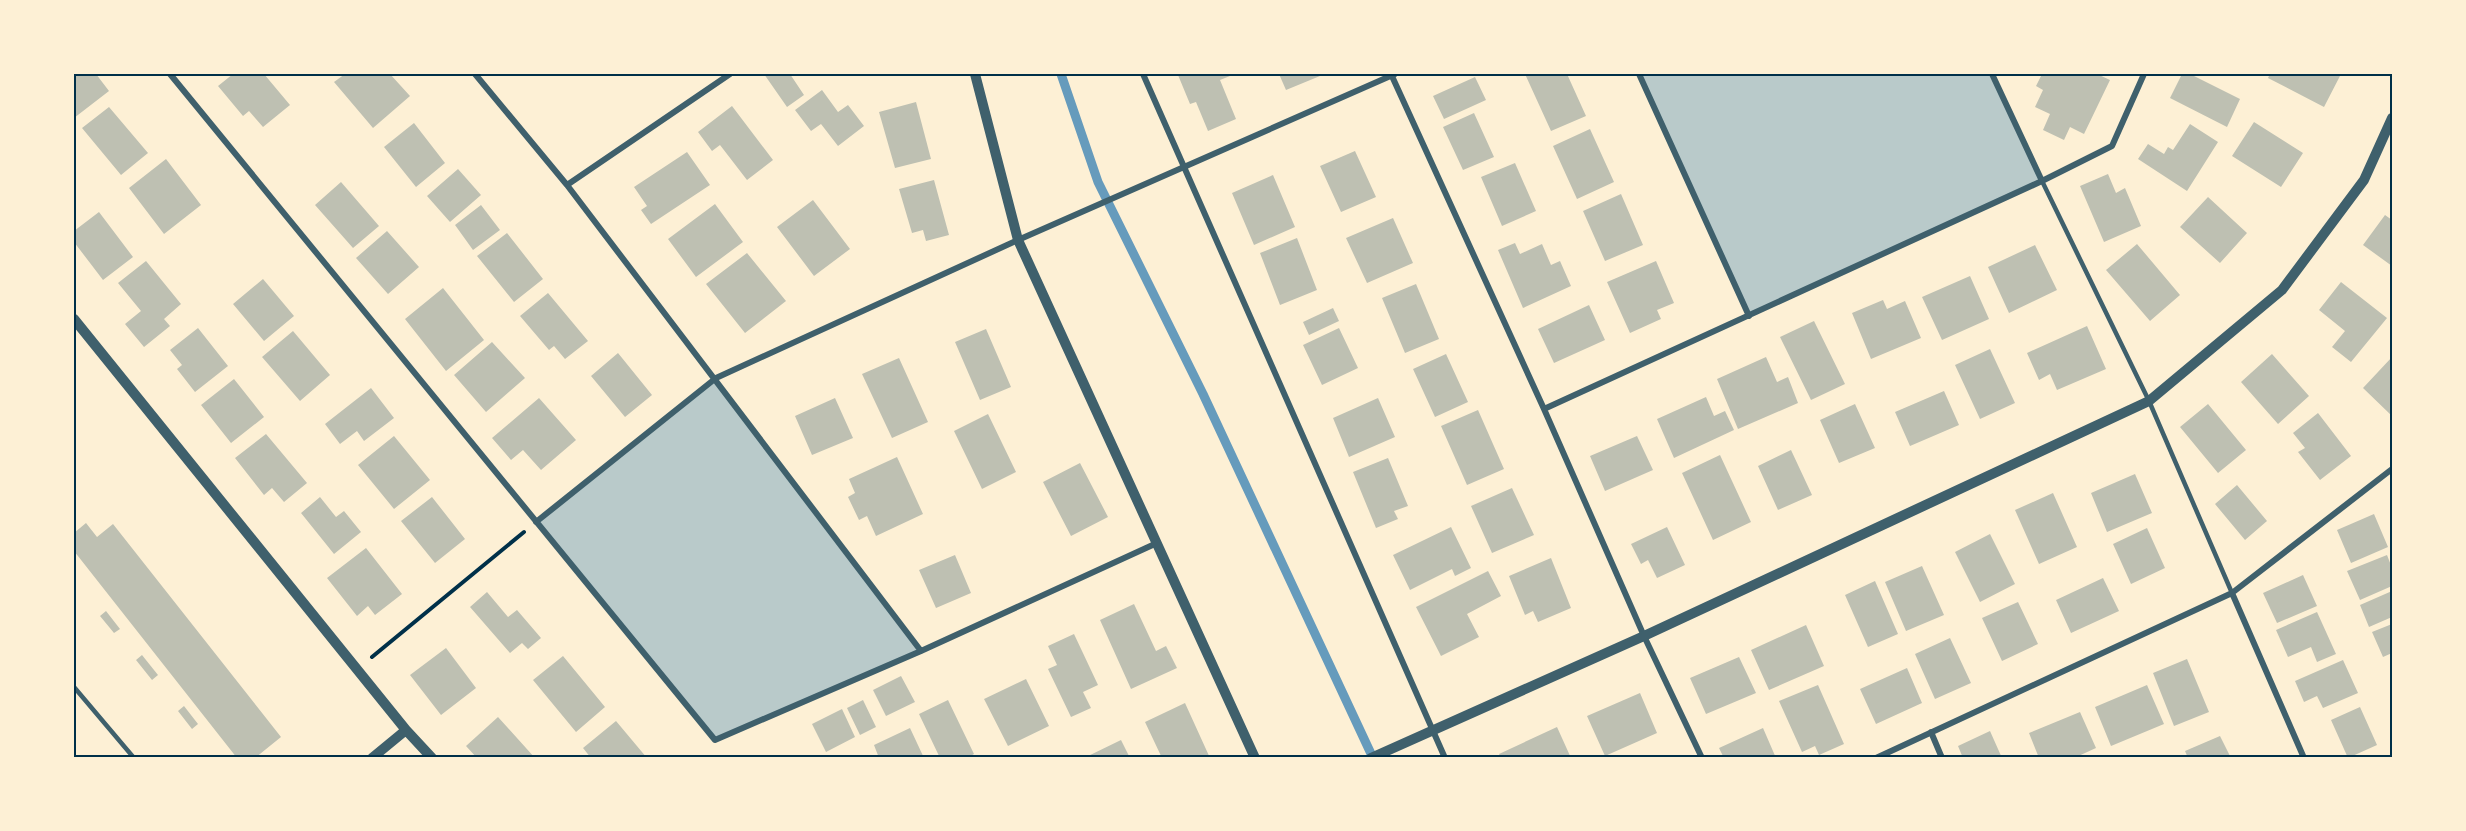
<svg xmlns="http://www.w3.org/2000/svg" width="2466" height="831" font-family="'PT Sans',sans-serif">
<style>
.green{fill:#b9caca}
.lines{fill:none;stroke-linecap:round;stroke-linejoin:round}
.stream{stroke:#669bbc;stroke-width:9}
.building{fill:#bec0b2}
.path{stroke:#003049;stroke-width:4}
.service{stroke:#3f606c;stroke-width:4.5}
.minor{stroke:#3f606c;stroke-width:6}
.tertiary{stroke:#3f606c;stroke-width:10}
.neatline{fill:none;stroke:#003049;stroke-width:2}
</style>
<rect width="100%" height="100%" fill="#fdf0d5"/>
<!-- green -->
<path class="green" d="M1639 74H1992L2042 181 1749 316Z
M716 378 921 651 715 740 536 522Z"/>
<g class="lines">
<!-- stream -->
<path class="stream" d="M1061 74 1098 182 1203 394 1373 758"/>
</g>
<!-- building -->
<path class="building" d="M74 74H96L109 91 74 118Z
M233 74H264L290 105 263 127 249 111 243 116 218 86Z
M345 74H390L410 96 373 128 334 82Z
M764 74H790L804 95 787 107Z
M1183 74H1235L1220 80 1236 119 1208 131 1196 102 1190 104 1178 75Z
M1279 74H1319L1320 76 1286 90Z
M1525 74H1567L1586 116 1551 131Z
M2042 74H2097L2110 80 2084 134 2070 127 2064 140 2043 130 2050 114 2035 107 2043 90 2036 86Z
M2182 74H2190L2240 99 2227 127 2170 98Z
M2270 74H2341L2324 107 2268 78Z
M1475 77 1486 100 1444 119 1433 96Z
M822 90 838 112 848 105 864 126 838 146 821 124 811 131 795 110Z
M916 102 931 159 895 168 879 112Z
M732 106 773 160 747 180 720 145 712 151 698 132Z
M109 107 148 153 121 175 82 128Z
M1474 113 1494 157 1463 170 1443 127Z
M2254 122 2303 153 2281 187 2232 156Z
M414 123 445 163 416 187 384 147Z
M2190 124 2218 142 2187 191 2138 159 2148 144 2164 154 2168 147 2173 150Z
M1590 129 1614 182 1577 199 1553 146Z
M1355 151 1376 197 1341 212 1320 166Z
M687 152 710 185 651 224 641 210 647 206 634 187Z
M166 159 201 205 164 234 129 188Z
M1515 163 1536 211 1502 226 1481 177Z
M458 169 481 195 450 222 427 196Z
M2108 174 2116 193 2125 188 2141 226 2104 242 2080 186Z
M1273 175 1295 227 1254 245 1232 193Z
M934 180 949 235 926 241 923 230 912 233 899 189Z
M341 182 379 226 353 248 315 205Z
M1621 194 1643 245 1605 261 1583 211Z
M2208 197 2247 233 2220 263 2180 227Z
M813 200 850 249 814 276 777 227Z
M715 204 743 242 696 277 668 239Z
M481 205 500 230 473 250 455 225Z
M99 212 133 257 103 280 74 242V231Z
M2385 215 2392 220V266L2363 245Z
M1393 218 1413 263 1367 283 1346 238Z
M387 231 419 267 388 294 356 258Z
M507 233 543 279 514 302 477 256Z
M1297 238 1317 290 1280 305 1260 253Z
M1515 243 1520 254 1542 244 1551 265 1560 261 1571 286 1523 308 1498 250Z
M2137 244 2180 295 2150 321 2106 270Z
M2035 245 2057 290 2009 313 1988 267Z
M747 253 786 301 745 333 706 284Z
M146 261 181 304 164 319 170 326 144 347 125 324 141 311 118 283Z
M1656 261 1674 303 1657 310 1661 319 1630 333 1607 282Z
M1970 276 1989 319 1942 340 1922 297Z
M263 279 294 316 264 341 233 304Z
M2341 282 2387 318 2351 362 2332 347 2345 331 2319 310Z
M1416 284 1439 339 1405 353 1382 298Z
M443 288 484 340 446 371 405 319Z
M548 293 588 341 565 359 554 346 549 350 520 316Z
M1883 300 1887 309 1905 301 1921 338 1871 359 1852 313Z
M1589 305 1605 340 1554 363 1538 329Z
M1333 308 1339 321 1309 335 1303 322Z
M1814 321 1845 384 1811 400 1780 337Z
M2087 326 2106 369 2057 390 2050 374 2039 380 2027 353Z
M198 328 228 366 195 392 177 369 182 365 170 350Z
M1339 328 1358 368 1322 385 1303 345Z
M986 329 1011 387 980 400 955 342Z
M293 331 330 375 300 401 262 357Z
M492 342 525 378 486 412 454 375Z
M1990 349 2015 403 1980 419 1955 365Z
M618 353 652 395 625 417 591 376Z
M1446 354 1468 402 1435 417 1413 369Z
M2272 354 2309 396 2278 424 2241 382Z
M1766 357 1777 382 1788 377 1798 403 1738 429 1717 379Z
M2392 357V416L2363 388Z
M899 358 928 422 892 438 862 374Z
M234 379 264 417 231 443 201 405Z
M371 388 394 418 364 441 357 431 340 444 325 424Z
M1944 391 1959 425 1910 446 1895 412Z
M1706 397 1714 416 1725 411 1734 430 1674 458 1657 419Z
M539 398 576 440 541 470 523 450 511 460 492 438Z
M835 398 853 438 812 455 795 416Z
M1378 398 1395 437 1349 457 1333 418Z
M1855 404 1875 448 1839 463 1820 420Z
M2208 404 2246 450 2218 473 2180 427Z
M1478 410 1504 469 1467 485 1441 426Z
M2318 413 2351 456 2320 480 2298 452 2305 448 2293 433Z
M988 414 1016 472 982 489 954 431Z
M266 434 307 483 284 502 272 488 264 495 235 458Z
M394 436 430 480 394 509 358 465Z
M1637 436 1653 470 1605 491 1590 456Z
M1791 450 1812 495 1778 510 1758 466Z
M1720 455 1751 522 1713 540 1682 473Z
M897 457 923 514 876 536 867 516 859 520 848 497 855 493 849 479Z
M1388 458 1408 506 1394 511 1398 519 1376 528 1353 472Z
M1080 463 1108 517 1071 536 1043 482Z
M2135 474 2152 513 2107 532 2091 493Z
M2237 485 2267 521 2245 540 2215 504Z
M1512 488 1534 535 1492 553 1471 506Z
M2053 493 2077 547 2039 564 2015 510Z
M320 497 336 517 344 511 361 532 334 554 301 513Z
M432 497 465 539 435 563 401 521Z
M2374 514 2388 547 2351 563 2337 530Z
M86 523 97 537 113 524 281 737 255 758H237L74 551V533Z
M1451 527 1471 568 1455 576 1452 569 1410 590 1393 555Z
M1667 527 1685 565 1657 578 1648 560 1641 564 1631 544Z
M2147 528 2165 568 2131 584 2113 544Z
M1990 534 2015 584 1980 602 1955 552Z
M366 548 402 594 375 615 368 606 357 616 327 578Z
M955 555 971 593 936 608 919 570Z
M2387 555 2392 568V586L2360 600 2347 571Z
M1551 558 1571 608 1538 622 1533 611 1525 615 1509 576Z
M1922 566 1944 615 1906 631 1885 582Z
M1488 571 1501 596 1467 614 1479 637 1441 656 1416 607Z
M2303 575 2317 606 2277 623 2263 593Z
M2103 578 2119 611 2071 633 2056 600Z
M1875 581 1898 634 1868 647 1845 595Z
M2392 591V617L2369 627 2360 605Z
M487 592 508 617 517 610 541 638 528 649 522 643 510 653 470 607Z
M2018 602 2038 644 2002 661 1982 618Z
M1134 604 1156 651 1166 646 1177 668 1131 689 1100 620Z
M106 611 120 629 114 633 100 616Z
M2317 612 2336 654 2317 662 2311 647 2288 657 2276 630Z
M2392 624V653L2383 657 2372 632Z
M1806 625 1824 666 1769 690 1751 650Z
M1074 634 1098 685 1083 692 1091 708 1071 717 1048 669 1057 665 1048 646Z
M1950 638 1971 683 1935 699 1915 654Z
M446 648 476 688 441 715 410 675Z
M142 655 158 675 152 680 136 660Z
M563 656 605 707 576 732 533 680Z
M1739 657 1756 693 1706 714 1690 678Z
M2187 659 2209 712 2174 726 2153 673Z
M2343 660 2358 693 2323 708 2317 696 2304 702 2295 681Z
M1907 668 1922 703 1876 724 1860 689Z
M901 676 915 702 886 716 873 690Z
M1026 679 1049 726 1008 746 984 699Z
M1818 685 1844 744 1819 755 1815 746 1802 752 1779 701Z
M2147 685 2164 724 2111 746 2095 707Z
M1640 693 1657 733 1605 756 1587 716Z
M863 700 876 727 860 735 847 708Z
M948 700 974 754 967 758H940L919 714Z
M1185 703 1210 758H1162L1145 722Z
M184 706 198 724 192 729 178 711Z
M2360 707 2377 745 2348 758 2331 720Z
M842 709 855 737 826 752 812 724Z
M2080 712 2096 748 2074 758H2039L2029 733Z
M498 717 535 758H477L466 746Z
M616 721 647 758H591L583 748Z
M1557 727 1571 758H1501L1499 754Z
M910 728 924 758H879L874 745Z
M1763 728 1776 758H1724L1719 748Z
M1990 731 2002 758H1963L1958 746Z
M2220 736 2231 758H2188L2185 751Z
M1121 740 1130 758H1084Z"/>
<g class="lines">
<!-- path -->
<path class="path" d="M372 657 524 532"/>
<!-- service -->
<path class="service" d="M2042 181 2149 401 2232 593
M74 687 134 758"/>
<!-- minor -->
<path class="minor" d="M170 74 715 740 921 651 1157 543
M475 74 567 185 921 651
M1143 74 1445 758
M1391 74 1544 409 1644 636 1702 758
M1639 74 1749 316
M1992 74 2042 181
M567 185 730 74
M1544 409 2042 181 2112 146 2144 74
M536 522 716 378 1018 240 1395 74
M2232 593 2304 758
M1931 732 1942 758
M1876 758 2232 593 2392 469"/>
<!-- tertiary -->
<path class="tertiary" d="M975 74 1018 240 1255 758
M74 319 406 730 432 758
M372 758 406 730
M1371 758 1644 636 2149 401 2282 290 2364 180 2392 118"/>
</g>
<!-- border -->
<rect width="2466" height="831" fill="none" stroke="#fdf0d5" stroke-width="150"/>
<rect x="75" y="75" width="2316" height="681" class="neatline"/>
</svg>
